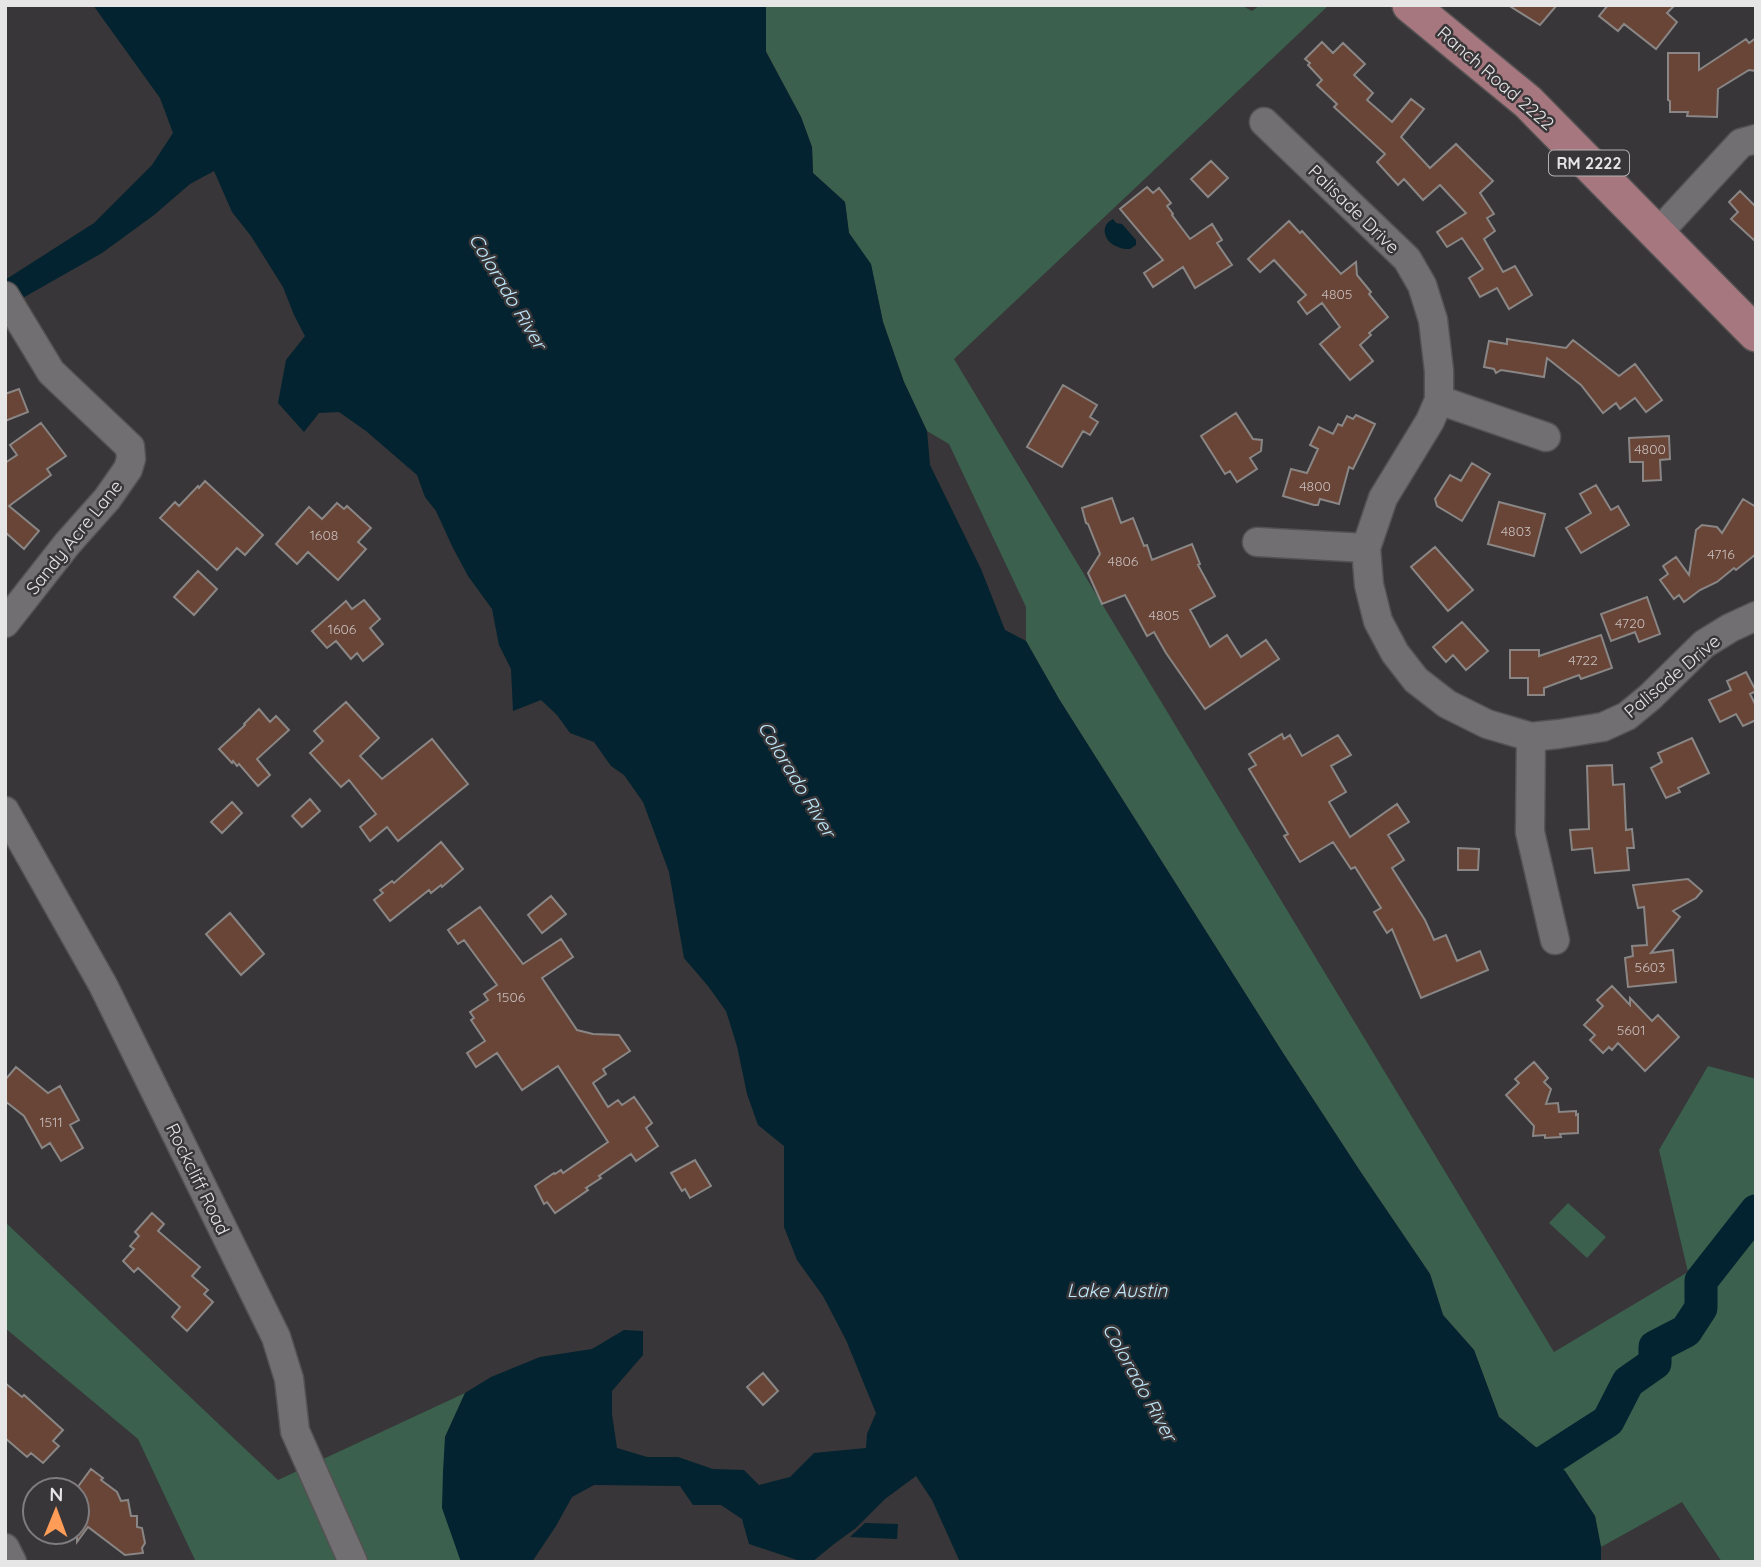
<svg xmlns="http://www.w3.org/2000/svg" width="1761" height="1567" font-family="Quicksand,sans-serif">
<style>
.green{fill:#3b604e}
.water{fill:#02232f}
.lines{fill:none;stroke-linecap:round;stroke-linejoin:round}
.river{stroke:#02232f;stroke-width:33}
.building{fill:#694538;stroke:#898685;stroke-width:2}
.minor-casing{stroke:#545253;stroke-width:31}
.major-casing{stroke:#545253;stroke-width:38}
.minor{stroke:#716f71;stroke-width:28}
.major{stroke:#a6777f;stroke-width:35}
.labels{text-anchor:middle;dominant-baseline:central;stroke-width:5;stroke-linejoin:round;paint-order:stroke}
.number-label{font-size:14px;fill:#c8bebb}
.shield{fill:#383638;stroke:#b2b1b2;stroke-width:2}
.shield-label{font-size:16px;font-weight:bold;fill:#e7e6e7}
.street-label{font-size:18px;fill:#e7e6e7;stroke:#383638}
.water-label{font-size:19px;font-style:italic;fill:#bfe9fb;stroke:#383638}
</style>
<rect width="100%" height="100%" fill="#383638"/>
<!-- green -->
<path class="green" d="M766 5H1241L1252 11 1260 5H1329L954 359 1554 1352 1688 1272 1659 1150 1708 1066 1756 1079V1562H1722L1682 1502 1601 1547 1595 1516 1565 1471 1499 1417 1474 1350 1443 1315 1430 1274 1360 1171 1283 1053 1059 699 1026 641V607L949 444 927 431 904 382 883 322 871 265 849 233 845 202 813 173 812 147 801 117 766 51Z
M1568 1203 1606 1237 1587 1258 1549 1223Z
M5 1222 278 1480 465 1393 445 1437 455 1543 461 1562H196L138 1439 5 1328Z"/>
<!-- water -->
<path class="water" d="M93 5H766V52L801 117 812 147 813 173 845 202 849 233 871 264 883 322 904 382 927 431 930 465 981 569 1005 630 1026 641 1059 699 1283 1053 1360 1171 1430 1274 1443 1315 1474 1350 1499 1417 1565 1471 1595 1516 1601 1547V1562H960L932 1500 916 1476 885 1499 856 1528 834 1544 812 1562H803L749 1544 742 1519 721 1505H693L680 1486 594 1485 572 1497 556 1526 532 1562H461L442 1508 443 1472 445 1437 465 1393 491 1377 540 1357 592 1349 624 1330 643 1331V1355L612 1391V1414L617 1448 647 1457H678L713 1469 744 1470 759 1485 790 1477 814 1453 866 1448 867 1434 876 1413 846 1340 823 1296 797 1260 784 1227V1146L758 1125 747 1094 737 1046 726 1011 708 986 684 958 669 872 643 802 624 775 611 766 594 742 570 733 557 715 541 700 513 711 511 669 499 645 492 609 468 576 452 546 436 511 425 497 417 475 366 431 339 412 319 413 304 432 278 403 286 360 305 336 294 315 283 287 251 236 232 212 214 171 190 184 154 215 102 253 5 308V280L94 223 152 165 173 133 160 98Z
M1113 219 1116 223 1122 224 1136 240V245L1130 249C1126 249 1122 249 1118 247 1104 242 1099 226 1113 219Z
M865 1523 898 1524 897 1539 850 1537Z"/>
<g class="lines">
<!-- river -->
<path class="river" d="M1512 1483 1608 1421 1628 1382 1655 1363V1347L1686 1331 1701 1308V1281L1756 1211"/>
</g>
<!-- building -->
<path class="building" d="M1508 5H1557L1540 25Z
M1608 5H1675L1667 13 1677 22 1656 49 1624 24 1618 31 1599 16Z
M1756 38V71L1749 70 1718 89 1717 117 1687 116 1688 112H1670V101L1668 100V53H1699V70L1746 39 1749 43Z
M1322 42 1333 53 1343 43 1365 64 1354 75 1373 93 1367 100 1392 122 1411 99 1424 109 1401 137 1430 168 1456 144 1493 181 1480 193 1494 214 1487 218 1495 231 1484 239 1503 272 1515 266 1532 295 1509 309 1497 288 1480 297 1469 278 1483 269 1462 238 1447 247 1437 232 1466 213 1440 185 1423 200 1404 179 1398 185 1377 162 1385 154 1334 107 1337 104 1317 85 1322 80 1308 65 1310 63 1305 59Z
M1211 161 1228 178 1208 197 1191 179Z
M1147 187 1153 193 1159 188 1171 203 1167 206 1173 214 1172 215 1190 239 1212 224 1222 240 1217 243 1232 265 1195 288 1183 267 1153 287 1144 273 1163 260 1120 209Z
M1740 191 1756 207V242L1731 219 1738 212 1729 202Z
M1289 221 1300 233 1302 231 1341 274 1356 262 1357 275 1371 292 1369 294 1388 317 1369 333 1371 335 1360 345 1373 361 1350 380 1320 344 1340 327 1322 303 1307 314 1298 302 1306 295 1274 260 1260 272 1248 259Z
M1507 339 1566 348 1573 340 1619 376 1635 364 1662 400 1646 412 1635 398 1620 409 1616 403 1603 413 1581 385 1547 358 1544 377 1501 370 1496 373 1494 369 1484 367 1489 341 1507 344Z
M1063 385 1097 405 1090 417 1098 422 1090 435 1083 431 1062 467 1027 447Z
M19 389 28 412 5 421V394Z
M1236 413 1253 439 1262 440 1261 451 1250 458 1257 469 1237 482 1230 471 1225 474 1201 436Z
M1356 415 1375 424 1353 469 1349 467 1339 504 1320 499 1318 505H1314L1283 496 1291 469 1307 473 1318 449 1310 445 1319 427 1333 434 1338 424 1342 426 1347 416 1353 419Z
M41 423 66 456 47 469 51 475 9 506 39 531 24 549 5 532V463L17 455 10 445Z
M1669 436 1670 459 1660 460 1661 480 1643 481V462H1630L1629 438Z
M1472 463 1490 474 1462 521 1437 506 1435 499 1450 475 1461 481Z
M205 481 263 535 245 555 237 548 217 570 160 518 175 502 179 506 198 486 199 488Z
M1596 485 1611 510 1618 506 1629 525 1581 553 1566 528 1591 513 1580 494Z
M1112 498 1121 523 1133 518 1144 546 1147 545 1152 560 1192 544 1200 564 1198 565 1215 596 1190 610 1210 647 1227 635 1241 657 1266 640 1279 659 1205 709 1166 653 1154 632 1147 636 1125 595 1102 604 1088 573 1100 554 1088 524 1086 523 1082 508Z
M1743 499 1756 507V554L1736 570 1734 568 1717 582 1700 590 1684 602 1679 595 1674 599 1660 580 1668 574 1663 566 1676 557 1689 575 1696 530 1702 525 1717 527 1722 533Z
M1499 502 1545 514 1534 556 1488 544Z
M337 503 344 509 347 506 371 528 358 542 366 549 338 580 308 552 297 564 276 544 309 507 322 519Z
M1435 547 1473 590 1448 611 1411 567Z
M198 571 217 589 194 615 174 597Z
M1647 597 1660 634 1639 642 1635 632 1611 641 1601 614Z
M364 600 380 619 370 628 383 644 363 661 357 653 351 659 336 641 327 648 312 631 346 601 352 609Z
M1462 622 1488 651 1466 670 1453 655 1446 662 1433 647Z
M1601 635 1612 668 1581 679 1579 675 1544 688V695H1528V678H1510V650H1539V656Z
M1746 672 1756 691 1750 694 1756 706V720L1743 726 1736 714 1720 722 1709 700 1731 690 1727 681Z
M346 702 379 738 360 756 382 779 432 739 468 784 398 841 387 827 370 841 360 827 376 814 349 780 341 787 310 753 323 741 314 731Z
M259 709 270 722 276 716 289 730 257 759 270 775 258 786 239 764 237 766 233 761 232 763 219 749 245 725 244 724Z
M1282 734 1284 739 1290 735 1302 756 1338 735 1340 738 1351 755 1331 766 1346 792 1329 802 1350 837 1397 804 1409 822 1388 835 1404 860 1392 868 1425 920 1434 940 1446 935 1457 961 1480 951 1488 970 1421 998 1392 929 1387 933 1374 912 1381 908 1355 867 1351 869 1333 842 1300 862 1284 836 1288 834 1249 769 1256 765 1249 754Z
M1692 738 1709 773 1678 788 1680 792 1666 798 1651 768 1662 762 1658 753Z
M1612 765 1613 785 1624 784 1626 830 1632 829 1634 848H1627L1629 870 1595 873 1592 848 1572 850 1570 830 1589 829 1587 766Z
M310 799 320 811 302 827 292 816Z
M232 802 242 813 222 833 211 822Z
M441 842 463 869 442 887 441 885 431 893 429 890 390 921 374 900 383 893 380 890 392 881 394 883Z
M1458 848 1479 849 1478 870H1458Z
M1688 879 1702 891 1696 898 1673 911 1680 917 1651 953 1673 950 1676 982 1628 987 1625 958 1633 956 1632 946 1647 945 1644 907 1638 908 1633 885Z
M551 896 566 914 542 933 528 915Z
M480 907 523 964 561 939 573 957 542 978 577 1030 593 1034 619 1035 630 1051 603 1069 606 1074 593 1083 608 1107 618 1100 622 1105 634 1097 652 1123 646 1128 658 1146 636 1161 631 1154 599 1176 601 1178 586 1188 588 1190 555 1213 547 1202 544 1204 535 1186 554 1173 555 1174 561 1170 563 1173 608 1142 558 1066 522 1090 497 1053 476 1067 467 1053 485 1041 471 1020 474 1018 470 1012 488 1000 484 994 497 985 464 940 458 944 448 930Z
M230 913 264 954 241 975 206 934Z
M1612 986 1630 1005V998L1652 1021 1658 1015 1679 1037 1645 1071 1618 1043 1612 1050 1609 1047 1603 1053 1590 1040 1595 1035 1584 1025 1603 1006 1597 1000Z
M1534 1062 1548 1078 1544 1082 1551 1089 1546 1104 1558 1103 1559 1112 1576 1111V1115L1578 1114V1133L1560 1134 1561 1137 1545 1138V1135L1533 1136 1534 1126 1506 1095 1519 1083 1515 1079Z
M16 1067 48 1093 60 1086 79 1120 70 1125 83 1148 61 1161 50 1143 42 1148 24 1116 5 1101V1080Z
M695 1160 711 1186 690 1198 685 1189 682 1191 671 1173Z
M152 1213 164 1224 158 1231 200 1267 192 1276 208 1290 204 1294 213 1302 187 1331 172 1317 180 1307 138 1268 134 1272 123 1261 134 1249 130 1246 139 1236 135 1232Z
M763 1373 778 1391 763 1405 747 1387Z
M5 1383 22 1397 24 1395 63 1430 53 1441 59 1446 43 1463 31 1453 27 1457 5 1438Z
M91 1469 103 1478 101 1480 117 1492 121 1501 128 1500 131 1516H137V1527L142 1528 145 1543 142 1548 143 1553 125 1555 88 1527 77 1542V1488Z"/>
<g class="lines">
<!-- minor casing -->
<g class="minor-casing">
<path id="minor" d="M1264 122 1407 259 1422 285 1433 320 1439 371V400L1430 421 1383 498 1366 548 1369 585 1378 621 1395 653 1416 680 1447 704 1487 724 1531 737 1559 734 1603 727 1627 716 1650 697 1704 644 1730 628 1756 616
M1658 233 1741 143 1756 139
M5 296 51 372 130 447 131 459 128 469 107 499 67 544 5 623
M1439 400 1546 437
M1257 542 1366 548
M1531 737 1530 832 1555 940
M5 811 103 985 276 1337 289 1379 295 1431 353 1562
M5 1548 12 1562"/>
</g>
<!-- major casing -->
<g class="major-casing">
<path id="major" d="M1410 5 1528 102 1756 334"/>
</g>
<!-- minor -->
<use href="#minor" class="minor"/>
<!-- major -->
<use href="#major" class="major"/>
</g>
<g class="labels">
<!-- number labels -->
<g class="number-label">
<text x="1337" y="294">4805</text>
<text x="1650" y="449">4800</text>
<text x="1315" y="486">4800</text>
<text x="1516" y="531">4803</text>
<text x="324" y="535">1608</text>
<text x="1721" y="554">4716</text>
<text x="1123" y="561">4806</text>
<text x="1164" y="615">4805</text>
<text x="1630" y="623">4720</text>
<text x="342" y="629">1606</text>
<text x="1583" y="660">4722</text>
<text x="1650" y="967">5603</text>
<text x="511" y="997">1506</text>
<text x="1631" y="1030">5601</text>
<text x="51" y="1122">1511</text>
</g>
<!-- shield labels -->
<rect class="shield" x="1549" y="150.5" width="80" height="25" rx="5"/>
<g class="shield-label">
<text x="1589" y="163">RM 2222</text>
</g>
<!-- street labels -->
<g class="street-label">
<text transform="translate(1496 78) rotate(41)">Ranch Road 2222</text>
<text transform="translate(1354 209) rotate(44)">Palisade Drive</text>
<text transform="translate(74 537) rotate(-51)">Sandy Acre Lane</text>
<text transform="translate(1672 676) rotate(-40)">Palisade Drive</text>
<text transform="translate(198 1179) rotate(64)">Rockcliff Road</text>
</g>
<!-- water labels -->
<g class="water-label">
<text transform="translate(508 291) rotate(59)">Colorado River</text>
<text transform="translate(797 779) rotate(59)">Colorado River</text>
<text x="1117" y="1290">Lake Austin</text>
<text transform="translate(1140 1382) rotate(61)">Colorado River</text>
</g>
</g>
<!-- border -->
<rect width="1761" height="1567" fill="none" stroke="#e7e6e7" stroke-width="14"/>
<!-- north arrow -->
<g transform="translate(56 1511) rotate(1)"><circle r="33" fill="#383638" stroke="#7e7c7e" stroke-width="2"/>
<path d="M0-5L12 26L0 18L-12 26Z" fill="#fe9c58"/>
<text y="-10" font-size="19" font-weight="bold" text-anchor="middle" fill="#e7e6e7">N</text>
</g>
</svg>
